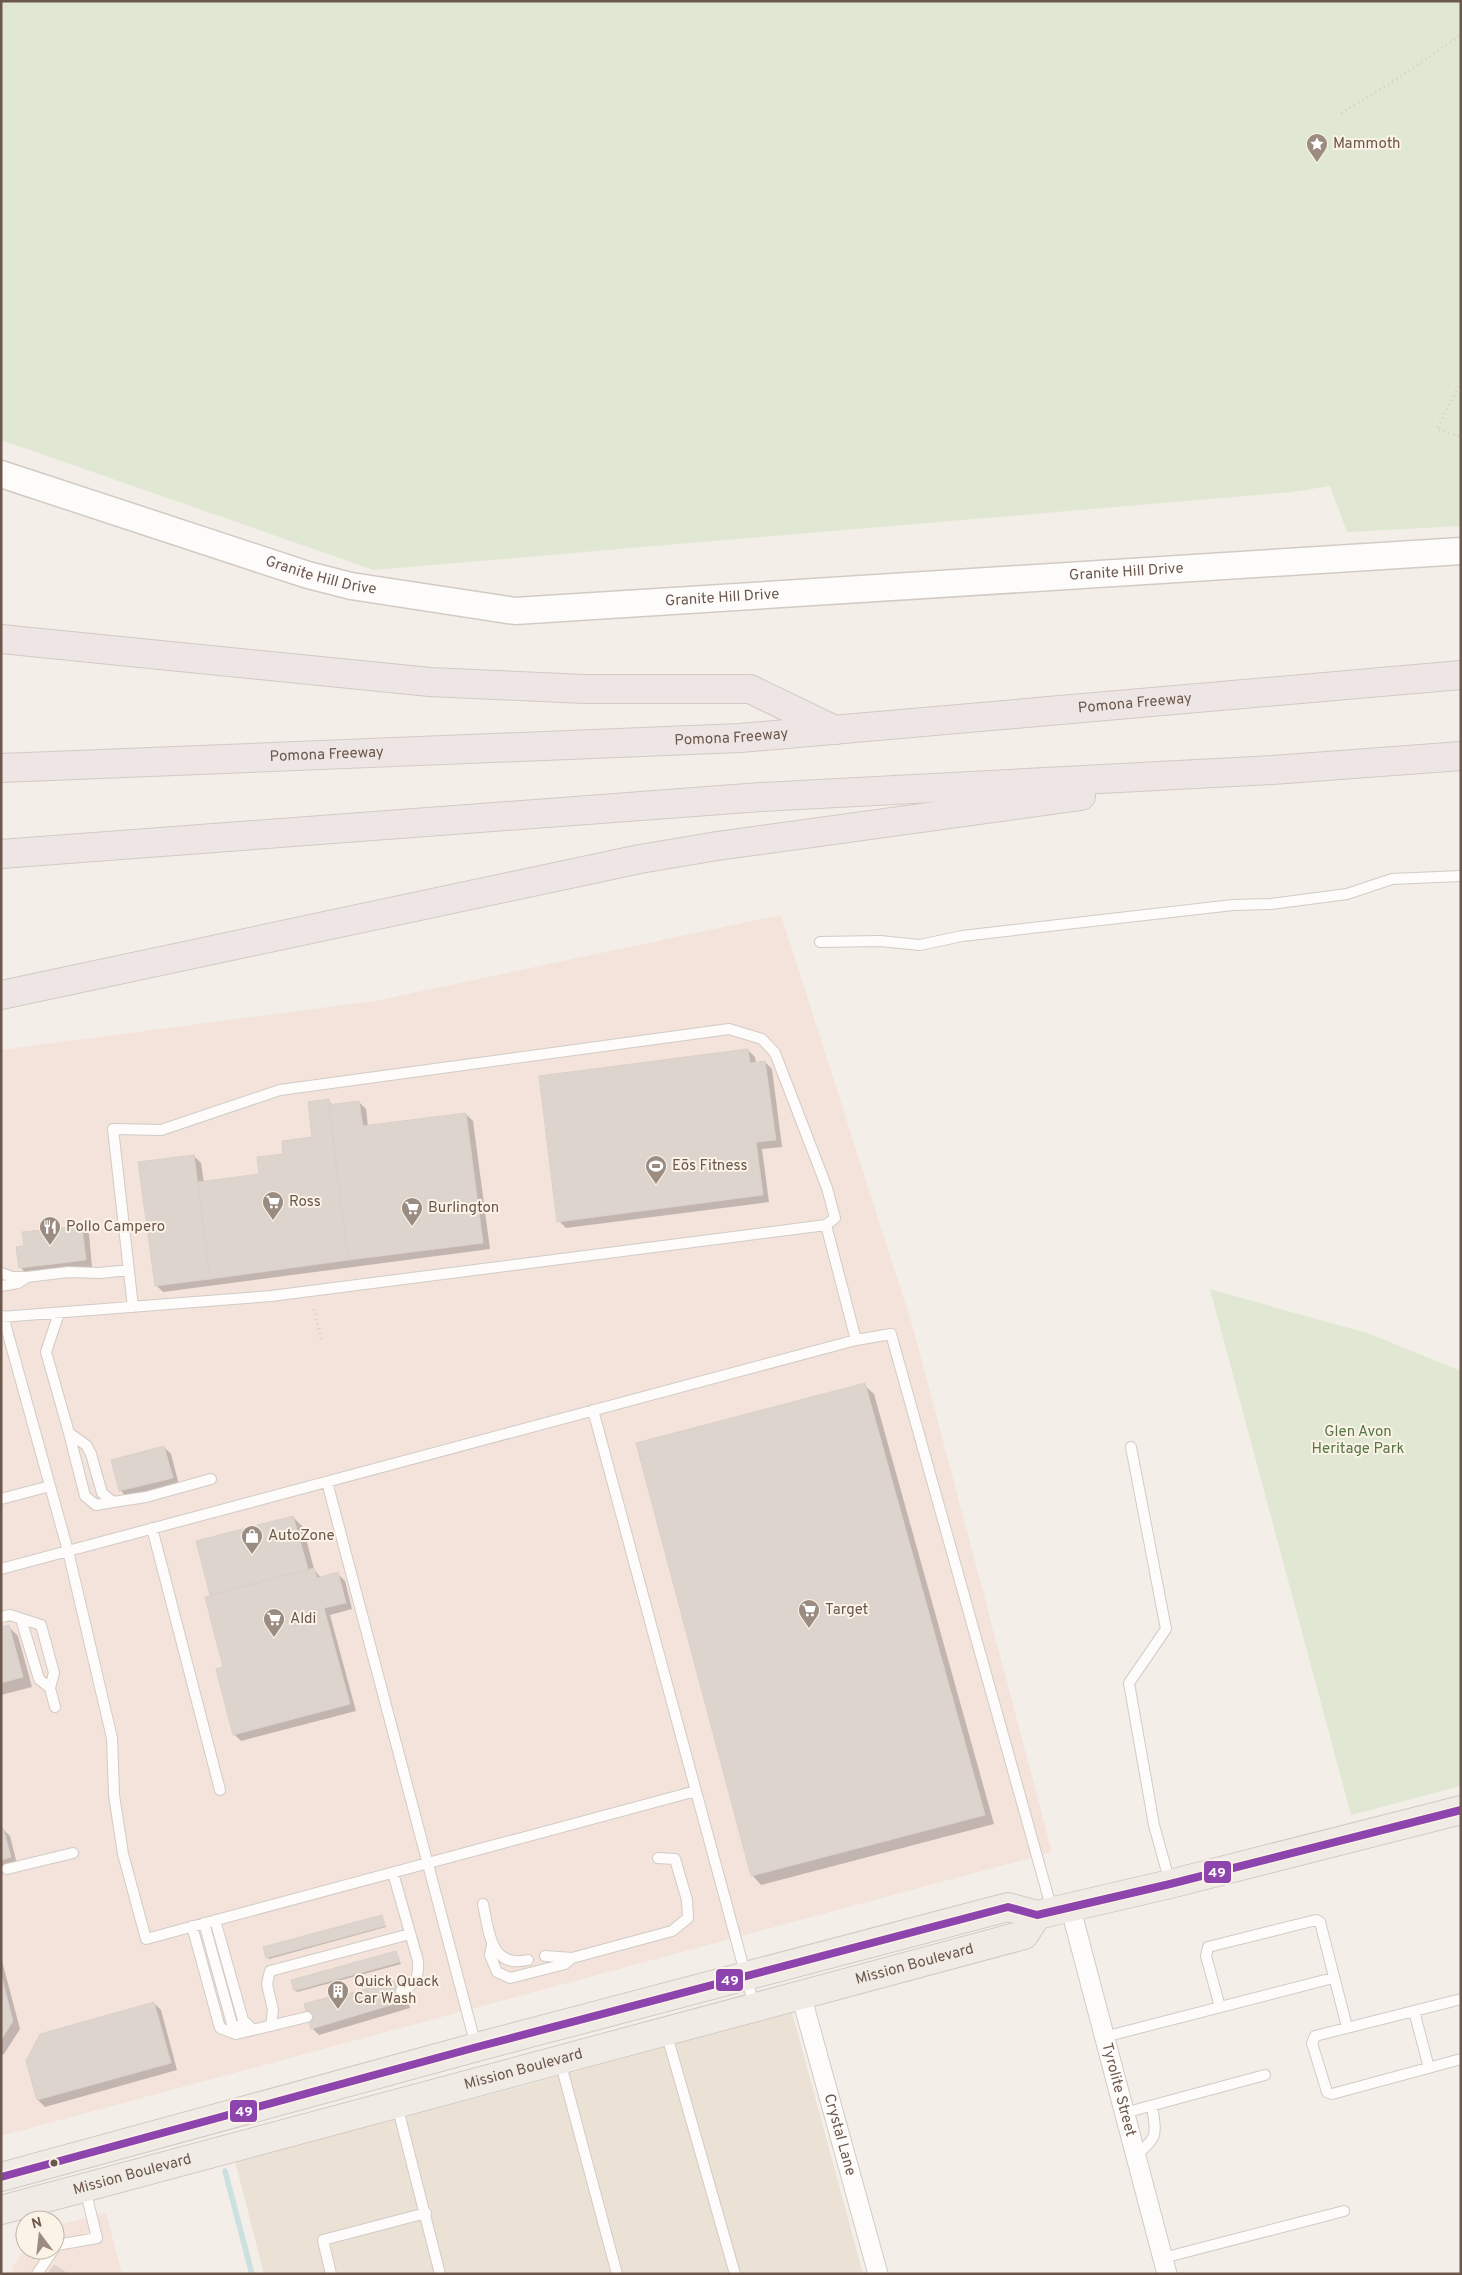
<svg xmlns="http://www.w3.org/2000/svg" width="1462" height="2275" font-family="Overpass,sans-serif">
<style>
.residential{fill:#ece1d5}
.commercial{fill:#f3e3db}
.green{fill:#e0e8d3}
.shadow{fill:#0003}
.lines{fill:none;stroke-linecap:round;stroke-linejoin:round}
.stream{stroke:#cae0e1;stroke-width:5.5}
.building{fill:#dcd4cd;stroke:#dbd1ca}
.lane-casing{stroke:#d2cbc6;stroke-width:12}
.street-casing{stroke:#d2cbc6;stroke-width:21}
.secondary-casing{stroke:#d2cbc4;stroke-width:29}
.primary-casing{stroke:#d2cac5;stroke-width:30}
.highway-casing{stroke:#d2cac5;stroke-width:30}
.path{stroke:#d4cec9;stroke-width:3;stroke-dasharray:1 4;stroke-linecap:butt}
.lane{stroke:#fdfcfb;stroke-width:10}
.street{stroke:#fdfcfb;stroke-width:19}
.secondary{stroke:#fdfcfb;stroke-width:26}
.primary{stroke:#f0ebe4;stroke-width:28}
.highway{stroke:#eee6e4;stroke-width:28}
.bus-1-casing{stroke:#fcf3e7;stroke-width:11}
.bus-1{stroke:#8e44ad;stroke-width:8}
.bus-dot{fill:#6c574c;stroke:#fcf3e7;stroke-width:2}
.labels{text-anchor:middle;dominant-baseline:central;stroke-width:4;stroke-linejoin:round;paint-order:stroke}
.poi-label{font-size:15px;fill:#6c574c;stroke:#fcf3e7;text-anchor:start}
.street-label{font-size:15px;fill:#6c574c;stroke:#fcf3e7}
.park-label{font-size:15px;fill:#577748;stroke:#fcf3e7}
.line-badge{stroke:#fcf3e7;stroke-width:2}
.badge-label{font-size:14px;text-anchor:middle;font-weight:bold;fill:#fff}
</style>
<rect width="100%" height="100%" fill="#f3eee7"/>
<!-- residential -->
<path class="residential" d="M792 2012 863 2274H264L235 2161 516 2088Z"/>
<!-- commercial -->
<path class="commercial" d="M781 915 913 1328 1052 1852 1 2136V1050L375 1001Z
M106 2213 122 2274H14L12 2268 25 2248V2250H55V2226Z"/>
<!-- green -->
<path class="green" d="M1 1H1461V526L1347 532 1330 486 1292 492 374 570 1 440Z
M1210 1289 1370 1334 1461 1371V1786L1351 1815Z"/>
<!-- shadow -->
<path class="shadow" d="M748 1050 755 1057 756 1063 765 1062 772 1069 782 1147 762 1149 769 1202 566 1228 559 1221Z
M328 1101 333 1105 359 1102 366 1109 368 1127 466 1114 473 1121 490 1249 163 1292 156 1285 194 1156 201 1163 204 1183 260 1175 285 1155 313 1138Z
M82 1227 89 1234 92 1267 27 1274 20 1267 25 1247Z
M864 1385 874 1394 994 1824 761 1885 752 1875Z
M164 1447 171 1454 179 1485 128 1498 121 1491 113 1461Z
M293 1517 303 1527 314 1569 321 1578 338 1574 345 1581 352 1609 330 1615 356 1711 241 1741 234 1734 211 1594Z
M9 1627 18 1636 32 1687 1 1695V1629Z
M3 1829 10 1836 17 1864 1 1869Z
M381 1916 386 1927 269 1959 267 1957Z
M396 1953 401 1964 297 1992 295 1990Z
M1 1957 20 2029 4 2054 1 2055Z
M398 1982 405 1989 410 2008 319 2035 312 2028 337 1998Z
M154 2003 161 2010 177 2070 45 2107 38 2100Z"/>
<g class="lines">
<!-- stream -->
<path class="stream" d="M225 2171 252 2274"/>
</g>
<!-- building -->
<path class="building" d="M748 1049 750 1063 765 1061 776 1140 756 1142 763 1195 557 1222 539 1076Z
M329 1099 348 1260 210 1279 198 1182 259 1174 257 1157 283 1154 282 1141 312 1137 308 1102Z
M359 1101 363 1126 466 1113 483 1243 348 1260 328 1105Z
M194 1155 210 1279 155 1286 138 1162Z
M82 1226 86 1260 19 1268 16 1247 24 1246 22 1232Z
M865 1383 985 1815 751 1876 636 1443Z
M164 1446 173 1478 119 1491 111 1460Z
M293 1516 308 1569 210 1595 196 1541Z
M314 1568 317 1578 338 1572 346 1603 324 1608 350 1704 233 1735 216 1669 223 1667 205 1597Z
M9 1625 23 1677 1 1683V1627Z
M1 1828H3L11 1857 1 1860Z
M382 1915 385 1926 266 1958 263 1947Z
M396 1951 400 1962 294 1991 291 1980Z
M1 1975 13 2021 1 2040Z
M398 1980 404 2001 311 2029 304 2004 336 1995V1997Z
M154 2002 171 2063 37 2100 26 2061 40 2034Z
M54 2265 68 2274H48Z"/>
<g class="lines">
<!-- lane casing -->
<g class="lane-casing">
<path id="lane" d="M820 942 880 941 920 945 962 936 1233 905 1271 904 1347 894 1392 879 1461 876
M1 1273 12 1277H27
M1 1286 18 1283 27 1277 68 1272 100 1273 129 1270
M59 1313 46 1352 69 1433 86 1445 91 1454 102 1493 113 1502 146 1497 211 1479
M3 1316 68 1551 112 1738 114 1795 123 1854 146 1939 696 1791
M1 1317 271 1296 826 1225 835 1218 827 1188 775 1053 762 1039 729 1029 280 1090 161 1130 113 1129 133 1307
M856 1340 891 1334 1052 1910
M593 1410 754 2006
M69 1433 85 1496 96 1505 113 1502
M1131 1447 1166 1629 1129 1683 1154 1825 1170 1883
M327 1482 476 2046
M1 1499 50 1486
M152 1528 220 1790
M1 1569 856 1340 826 1225
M1 1617 10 1615 41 1625 54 1673 50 1688
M21 1619 39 1679 50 1688 55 1707
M7 1869 73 1853
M393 1873 418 1961C419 1977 416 1985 401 1991
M483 1904C489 1931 490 1969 528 1960
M215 1920 243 2020 251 2028
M204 1923 232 2024 250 2030
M192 1926 220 2028 236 2034 307 2017
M492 1945 490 1955 497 1972 510 1978 565 1964 572 1958
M545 1956 572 1958 672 1931 688 1918 687 1900 675 1859 658 1858
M1461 1999 1315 2036 1312 2043 1327 2092 1332 2094 1461 2059
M1220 2007 1206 1956 1208 1947 1316 1920 1320 1922 1347 2027
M1414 2011 1429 2068
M271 2026 273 2010 267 1984 270 1971 410 1934
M666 2032 735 2274
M1104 2037 1333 1978
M560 2061 617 2274
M397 2105 440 2274
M1124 2113 1265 2075
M1136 2155C1159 2137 1156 2134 1152 2106
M55 2247 57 2245 97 2238 85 2189
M1163 2258 1344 2211
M37 2274 53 2250
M331 2274 323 2240 426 2213"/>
</g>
<!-- street casing -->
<g class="street-casing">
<g id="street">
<path id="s1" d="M1070 1906 1167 2274"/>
<path id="s2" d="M801 1995 878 2274"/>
</g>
</g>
<!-- secondary casing -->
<g class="secondary-casing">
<g id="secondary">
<path id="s3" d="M1 474 308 575 351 586 515 611 1461 551"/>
</g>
</g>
<!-- primary casing -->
<g class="primary-casing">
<g id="primary">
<path d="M1 2177 477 2047 1008 1907 1037 1915 1170 1884 1461 1810"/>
<path id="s4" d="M1 2210 1024 1935 1037 1915"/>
</g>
</g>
<!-- highway casing -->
<g class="highway-casing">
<g id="highway">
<path d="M1 639 430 682 585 689H750L835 730"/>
<path id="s5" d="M1 768 740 738 1461 675"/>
<path d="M1 854 761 797 1273 770 1461 756"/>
<path d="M1 995 640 859 717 846 1081 796"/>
</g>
</g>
<!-- path -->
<path class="path" d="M1341 113 1397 79 1461 35
M1461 382 1437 429 1461 437
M314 1309 322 1343"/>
<!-- lane -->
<use href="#lane" class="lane"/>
<!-- street -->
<use href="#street" class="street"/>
<!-- secondary -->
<use href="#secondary" class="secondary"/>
<!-- primary -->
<use href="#primary" class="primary"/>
<!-- highway -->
<use href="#highway" class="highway"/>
<!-- bus-1 casing -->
<g class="bus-1-casing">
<path id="bus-1" d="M1 2177 477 2047 1008 1907 1037 1915 1170 1884 1461 1810"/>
</g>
<!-- bus-1 -->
<use href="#bus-1" class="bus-1"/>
</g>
<!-- icons -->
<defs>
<g id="sight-pin" transform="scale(1.125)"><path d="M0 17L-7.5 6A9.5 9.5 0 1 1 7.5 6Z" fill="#9b8c82" stroke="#fcf3e7"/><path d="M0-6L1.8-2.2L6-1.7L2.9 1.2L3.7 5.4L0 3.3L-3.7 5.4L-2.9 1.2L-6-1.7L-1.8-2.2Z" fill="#fff"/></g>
<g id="stadium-pin" transform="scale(1.125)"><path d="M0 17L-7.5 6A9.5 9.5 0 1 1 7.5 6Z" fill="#9b8c82" stroke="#fcf3e7"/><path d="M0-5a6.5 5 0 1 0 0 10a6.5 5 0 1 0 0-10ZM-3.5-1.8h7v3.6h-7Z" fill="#fff"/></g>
<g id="supermarket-pin" transform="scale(1.125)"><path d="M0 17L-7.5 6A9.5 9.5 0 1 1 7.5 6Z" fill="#9b8c82" stroke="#fcf3e7"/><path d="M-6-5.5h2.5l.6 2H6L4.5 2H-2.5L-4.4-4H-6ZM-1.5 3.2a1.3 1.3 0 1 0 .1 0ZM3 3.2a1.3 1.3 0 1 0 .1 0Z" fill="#fff"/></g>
<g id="restaurant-pin" transform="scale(1.125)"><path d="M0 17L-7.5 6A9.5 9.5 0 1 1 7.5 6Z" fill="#9b8c82" stroke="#fcf3e7"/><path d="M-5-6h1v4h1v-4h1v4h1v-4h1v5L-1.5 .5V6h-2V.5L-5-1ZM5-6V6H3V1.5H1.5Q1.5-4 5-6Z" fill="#fff"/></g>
<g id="shop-pin" transform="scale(1.125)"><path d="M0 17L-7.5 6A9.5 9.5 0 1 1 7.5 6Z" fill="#9b8c82" stroke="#fcf3e7"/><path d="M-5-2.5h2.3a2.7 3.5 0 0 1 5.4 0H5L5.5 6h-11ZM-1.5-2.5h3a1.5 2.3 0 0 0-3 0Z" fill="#fff"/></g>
<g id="building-pin" transform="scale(1.125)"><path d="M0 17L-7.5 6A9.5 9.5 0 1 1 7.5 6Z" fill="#9b8c82" stroke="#fcf3e7"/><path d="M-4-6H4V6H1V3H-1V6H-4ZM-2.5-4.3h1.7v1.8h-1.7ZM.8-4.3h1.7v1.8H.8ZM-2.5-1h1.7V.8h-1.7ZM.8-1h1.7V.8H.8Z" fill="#fff"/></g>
</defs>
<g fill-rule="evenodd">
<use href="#sight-pin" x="1317" y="144"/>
<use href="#stadium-pin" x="656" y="1166"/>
<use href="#supermarket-pin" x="273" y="1202"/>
<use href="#supermarket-pin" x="412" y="1208"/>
<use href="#restaurant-pin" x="50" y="1227"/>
<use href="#shop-pin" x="252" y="1536"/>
<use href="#supermarket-pin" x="809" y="1610"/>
<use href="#supermarket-pin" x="274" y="1619"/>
<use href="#building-pin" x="338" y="1991"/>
</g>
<!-- markers -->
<circle class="bus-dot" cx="54" cy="2163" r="4.5"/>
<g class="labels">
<!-- poi labels -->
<g class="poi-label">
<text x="1333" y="144">Mammoth</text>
<text x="672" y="1166">Eōs Fitness</text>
<text x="289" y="1202">Ross</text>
<text x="428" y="1208">Burlington</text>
<text x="66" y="1227">Pollo Campero</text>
<text x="268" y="1536">AutoZone</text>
<text x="825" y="1610">Target</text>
<text x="290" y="1619">Aldi</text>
<text x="354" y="1982">Quick Quack<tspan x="354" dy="17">Car Wash</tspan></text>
</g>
<!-- street labels -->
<g class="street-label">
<text stroke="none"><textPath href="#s3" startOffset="1146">Granite Hill Drive</textPath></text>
<text stroke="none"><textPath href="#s3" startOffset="336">Granite Hill Drive</textPath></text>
<text stroke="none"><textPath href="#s3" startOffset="741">Granite Hill Drive</textPath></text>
<text stroke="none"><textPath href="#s5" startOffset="1136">Pomona Freeway</textPath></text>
<text stroke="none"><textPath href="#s5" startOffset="731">Pomona Freeway</textPath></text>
<text stroke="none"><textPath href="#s5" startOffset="326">Pomona Freeway</textPath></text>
<text stroke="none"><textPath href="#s4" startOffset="946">Mission Boulevard</textPath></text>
<text stroke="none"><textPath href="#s4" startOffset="541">Mission Boulevard</textPath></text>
<text stroke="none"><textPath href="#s1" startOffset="190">Tyrolite Street</textPath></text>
<text stroke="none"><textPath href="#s2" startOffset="145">Crystal Lane</textPath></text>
<text stroke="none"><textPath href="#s4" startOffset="136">Mission Boulevard</textPath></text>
</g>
<!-- park labels -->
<g class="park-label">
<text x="1358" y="1432">Glen Avon<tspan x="1358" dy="17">Heritage Park</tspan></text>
</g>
</g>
<g class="line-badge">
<rect x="1203" y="1860" width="29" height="24" rx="5" fill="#8e44ad"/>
<rect x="715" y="1968" width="29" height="24" rx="5" fill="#8e44ad"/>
<rect x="229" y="2099" width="29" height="24" rx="5" fill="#8e44ad"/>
</g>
<g class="badge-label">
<text x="1217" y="1877">49</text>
<text x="730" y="1985">49</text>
<text x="244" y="2116">49</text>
</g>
<!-- border -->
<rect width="1462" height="2275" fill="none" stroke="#6c574c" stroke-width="5"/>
<!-- north arrow -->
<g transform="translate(40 2235) rotate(345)"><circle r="24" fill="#fcf3e7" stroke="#c2b5a9"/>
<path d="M0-4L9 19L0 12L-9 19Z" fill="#9b8c82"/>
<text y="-8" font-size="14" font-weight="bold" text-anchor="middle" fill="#6c574c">N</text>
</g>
</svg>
